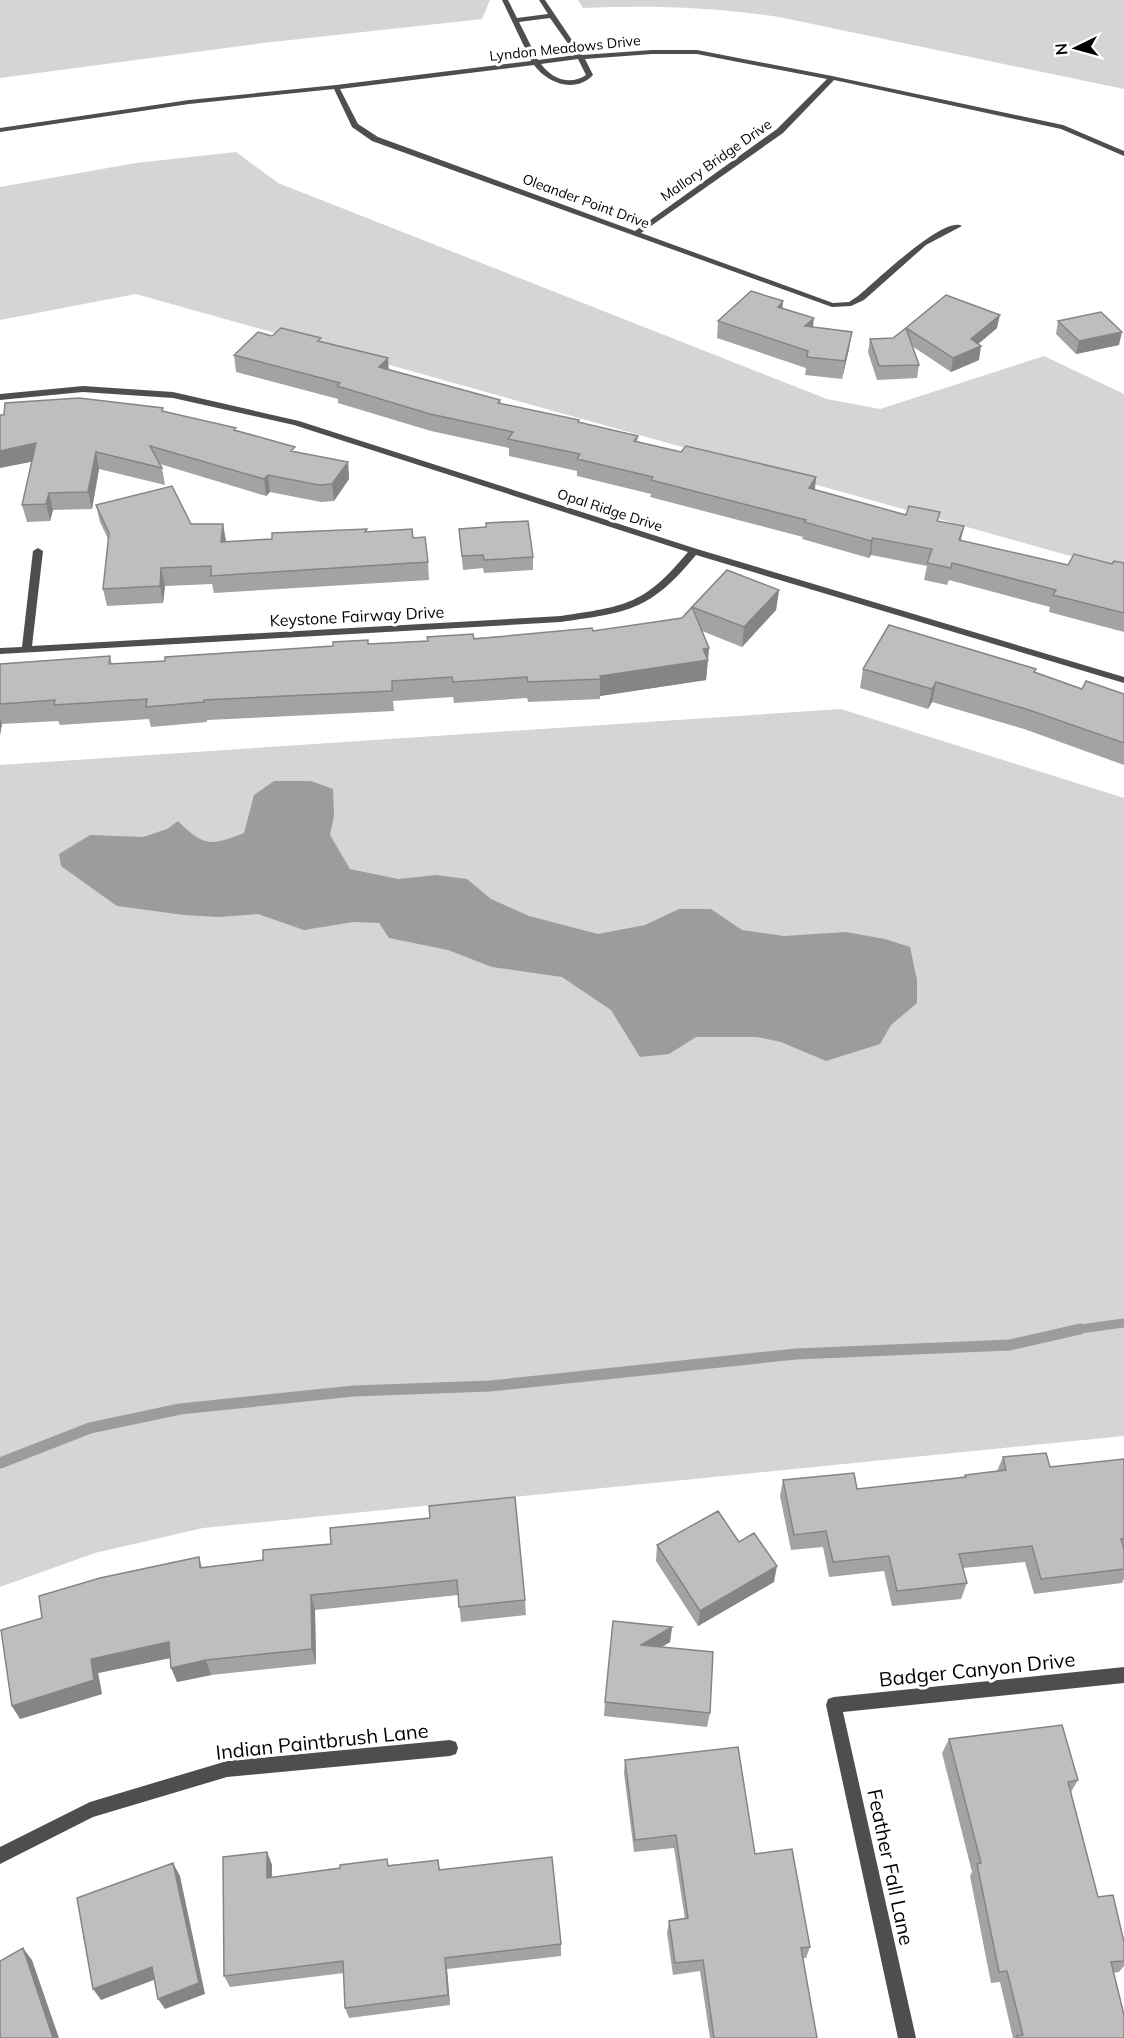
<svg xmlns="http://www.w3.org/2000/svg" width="1124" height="2038" font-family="Mulish,sans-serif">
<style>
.green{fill:#d5d5d5}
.water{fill:#9c9c9c}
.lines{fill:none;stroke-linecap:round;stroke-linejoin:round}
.stream-far1{stroke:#9c9c9c;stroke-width:9}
.stream{stroke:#9c9c9c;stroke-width:11}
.minor{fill:#4e4e4e;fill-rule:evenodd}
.wall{fill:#a3a3a3}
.shaded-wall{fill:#858585}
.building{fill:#bebebe;stroke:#858585;stroke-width:1.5}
.labels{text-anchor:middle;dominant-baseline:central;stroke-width:6;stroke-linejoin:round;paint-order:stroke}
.far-street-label{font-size:14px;fill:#000;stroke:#fff}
.street-label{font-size:16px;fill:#000;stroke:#fff}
.near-street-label{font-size:20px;fill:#000;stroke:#fff}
</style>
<rect width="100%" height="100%" fill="#fff"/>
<!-- green -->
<path class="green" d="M0 0H490L482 19 263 43 0 78Z
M578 0H1124V89L779 17C714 7 649 5 583 8Z
M236 152 278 183 827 399 880 409 1044 356 1124 394V571L136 294 0 320V187L136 163Z
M841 709 1124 798V1436L203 1528 95 1553 0 1587V765Z"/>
<!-- water -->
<path class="water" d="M274 781H311L333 789 334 816 330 835 350 869 398 879 436 875 467 879 491 899 529 916 598 934 645 925 679 909H711L742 930 784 936 846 932 885 939 910 947 917 980V1003L891 1025 880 1044 826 1061 781 1042 757 1037H696L669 1054 640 1057 611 1010 562 977 492 967 448 950 389 938 379 923 353 922 304 930 258 914 219 917 184 915 117 906 61 866 59 854 90 835 143 837 167 829 178 821C204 847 211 846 244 833L254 795Z"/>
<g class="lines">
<!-- stream-far1 -->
<path class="stream-far1" d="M1073 1330 1124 1323"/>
<!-- stream -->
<path class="stream" d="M0 1463 90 1428 180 1409 354 1391 490 1386 796 1354 1010 1345 1080 1329"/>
<!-- minor -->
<path class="minor" d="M502 0H508L517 18 548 14 539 0H545L582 55 652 50H697L832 76 1063 125 1124 151V156L1061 129 834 80 783 133 641 233 833 303 849 302 858 296C874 283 944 215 962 226L926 245 864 300 851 306 832 307 372 141 352 127 334 89 189 104 0 132V128L189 100 336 85 531 61ZM550 18 576 55 538 60 519 22ZM652 54H697L827 79 777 129 635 231 378 137 358 124 340 89 534 65C547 83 575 94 593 75L585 59ZM578 59 586 75C570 86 552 79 541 64Z
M83 386 173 392 299 421 697 549 1124 677V683L696 555C650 611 629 612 561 622L0 654V648L22 647 33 551 38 548 43 551 32 646 561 616C626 606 644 605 688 552L294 425 173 398 83 392 0 400V394Z
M1124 1667V1683L843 1712 916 2038H898L826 1705 828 1699 834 1697Z
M450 1740 456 1742 458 1748 456 1754 450 1756 227 1777 93 1817 0 1864V1847L90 1802 227 1761Z"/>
</g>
<!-- wall -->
<path class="wall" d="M946 295 997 328 978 344 979 360 951 372 912 346 919 365 917 378 877 380 868 352 870 339 893 338Z
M783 308 849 349 842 379 805 375 806 368 717 338 718 321Z
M1058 321 1119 345 1076 354 1056 334Z
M272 336 321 342 389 370 500 400 501 404 579 420V422L638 436 637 442 681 452 816 477 815 490 906 515 964 526 961 541 1068 565 1124 563V632L1049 612 1050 607 949 580 947 585 924 580 927 566 871 555 869 558 802 539 803 537 650 497 651 494 577 476V471L509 456V448L431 431 338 403V399L236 372 234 355Z
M164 411 236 430 295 452 348 462 349 479 334 501 321 502 270 492 266 496 160 464 162 468 165 485 99 469 92 509 53 510 50 521 27 522 22 505 32 462Z
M96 505 191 524H223L226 542 272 539 367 529V532L413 538 428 562 429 580 214 593 212 584 165 586 163 603 107 606 103 589 109 541 100 522Z
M459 529 533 557V570L484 573 483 568 463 570Z
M779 590 776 610 742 647 702 631 709 648 706 680 600 696V699L528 702 527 698 454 703 453 697 393 701 394 711 207 720V722L151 727 149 719 60 725 58 721 2 724 0 735V664L110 656 112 664 165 661 369 644 593 631 682 618 692 609V607Z
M863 669H1036L1035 673 1082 689 1124 694V765L1024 729 932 702 928 709 860 688Z
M1003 1457 1050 1467 1124 1459V1579L1122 1583 1034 1594 1025 1562 963 1568 967 1583 961 1599 892 1606 884 1571 829 1577 823 1547 791 1550 780 1496 783 1480 857 1489 964 1478 965 1475 997 1471Z
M739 1542 774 1582 698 1626 656 1561 657 1545Z
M331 1544 525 1600 526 1615 461 1622 458 1595 315 1610 316 1664 211 1675 177 1682 170 1658 98 1673 102 1694 20 1719 12 1706 42 1618 199 1557 202 1567 263 1560Z
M672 1627 670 1642 662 1647 710 1713 707 1727 604 1716 605 1702Z
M949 1739 1078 1780 1071 1792 1098 1897 1124 1942V1966L1119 1972 1113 1973 1124 2038H1013L1000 1982 991 1983 970 1876 972 1872 942 1753Z
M625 1760 755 1854 810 1947 806 1958H803L817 2038H710L700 1971 673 1975 667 1933 669 1921 685 1919 674 1848 634 1852 624 1773Z
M267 1852 272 1865V1877L438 1860 440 1870 561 1944V1956L447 1969 450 2005 349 2018 345 2008 344 1973 230 1987 224 1976Z"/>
<!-- shaded-wall -->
<path class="shaded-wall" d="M783 301 782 319 778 307Z
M1000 315 997 328 970 351 981 346 979 360 951 372 953 358 971 339Z
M814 318 812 336 805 326Z
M852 332 849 349 842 379 845 361Z
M1122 332 1119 345 1076 354 1079 341Z
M388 358 389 375 379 367Z
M36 443 41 460 0 468V451Z
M96 452 99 469 92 509 88 492Z
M348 462 349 479 334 501 332 484Z
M268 475 270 492 266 496 264 479Z
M816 477 814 494 809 488Z
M49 493 53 510 50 521 46 504Z
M223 524 226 542H221Z
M873 538 871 555 869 558 871 541Z
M161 568 165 586 163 603 160 586Z
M779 590 776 610 742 647 744 627Z
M709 648 706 680 600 696V676Z
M936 682 932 702 928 709 932 689Z
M0 718 2 724 0 735Z
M777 1566 774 1582 698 1626 700 1611Z
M311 1595 315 1610 316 1664 312 1649Z
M672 1627 670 1642 640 1660 641 1645Z
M169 1642 175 1657 98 1673 102 1694 20 1719 12 1706 91 1659Z
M206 1660 211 1675 177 1682 171 1668Z
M267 1852 272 1865V1890L267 1878Z
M173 1863 180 1876 205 1994 165 2009 158 1999Z
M23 1948 32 1960 59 2038H53Z
M445 1958 447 1969 450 2005 448 1995Z
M152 1967 159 1978 101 2000 93 1989Z"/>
<!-- building -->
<path class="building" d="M751 291 783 301 778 307 814 318 805 326 852 332 845 361 807 357 808 351 718 321Z
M946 295 1000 315 971 339 981 346 953 358 906 328Z
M1101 312 1122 332 1079 341 1058 321Z
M281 328 321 338 318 341 388 358 379 367 500 400 498 403 579 420 578 422 638 436 634 441 681 452 686 446 816 477 809 488 906 515 909 506 940 512 937 521 964 526 959 540 1068 565 1074 554 1112 564 1114 561 1124 563V613L1053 595 1056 590 952 563 951 568 927 563 932 549 873 538 871 541 804 522 806 520 651 480 653 477 577 459 580 454 508 439 513 432 430 414 337 386 340 383 234 355 258 332 272 336Z
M906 328 919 365 879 366 870 339 893 338Z
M79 398 163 408 162 411 236 428 234 430 295 447 291 451 348 462 332 484 319 485 268 475 264 479 150 446 162 468 96 452 88 492 49 493 46 504 22 505 36 443 0 451V415H4L5 403Z
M172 486 191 524H223L221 542 272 539V533L367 529 365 532 412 529 413 538 425 537 428 562 211 576V566L161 568 160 586 103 589 109 533 96 505Z
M528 521 533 557 484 560 483 555 462 556 459 529 486 527V523Z
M727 570 779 590 744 627 692 607Z
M692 607 709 648 703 649 708 660 600 676 601 679 528 682 527 677 453 682 452 677 392 681V691L204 700V702L146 707 147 699 54 705 55 700 0 704V664L110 656 109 664 165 661V657L333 646V642L368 640V644L428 641 427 637 473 634 474 639 592 628 593 631 682 618Z
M889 625 1036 669 1034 672 1082 689 1086 681 1124 694V743L1029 710 936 682 932 689 863 669Z
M1046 1453 1050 1467 1124 1459V1539H1121L1124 1549V1569L1041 1579 1032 1546 959 1554 967 1583 897 1591 889 1556 833 1562 826 1531 794 1535 783 1480 854 1473 857 1489 966 1477 965 1475 1006 1470 1003 1457Z
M515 1497 525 1600 459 1607 457 1580 311 1595 312 1649 206 1660 171 1668 169 1642 91 1659 94 1680 12 1706 1 1630 42 1618 39 1596 100 1578 199 1557 200 1568 263 1560V1550L331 1544 330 1528 430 1518 429 1506Z
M718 1511 739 1542 754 1533 777 1566 700 1611 657 1545Z
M613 1621 672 1627 641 1645 713 1652 710 1713 605 1702Z
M1062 1725 1078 1780 1068 1782 1098 1897 1113 1895 1124 1942V1961L1111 1962 1124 2015V2038H1017V2036L1023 2035 1007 1971 999 1972 977 1864 981 1863 949 1739Z
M738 1747 755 1854 792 1849 810 1947 801 1948 817 2038H714L703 1960 675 1963 669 1921 688 1918 676 1835 635 1840 625 1760Z
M267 1852V1878L340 1868V1865L387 1859 388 1866 438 1860 439 1870 552 1857 561 1944 445 1958 448 1995 345 2008 343 1961 224 1976 223 1857Z
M173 1863 199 1983 158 1999 152 1967 93 1989 77 1898Z
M23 1948 53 2038H0V1961Z"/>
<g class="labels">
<!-- far-street labels -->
<g class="far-street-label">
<text transform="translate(565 48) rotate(-6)">Lyndon Meadows Drive</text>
<text transform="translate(716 160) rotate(-35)">Mallory Bridge Drive</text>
<text transform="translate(586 201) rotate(20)">Oleander Point Drive</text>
<text transform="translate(610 510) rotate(18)">Opal Ridge Drive</text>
</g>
<!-- street labels -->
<g class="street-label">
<text transform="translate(357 616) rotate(-3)">Keystone Fairway Drive</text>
</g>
<!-- near-street labels -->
<g class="near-street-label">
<text transform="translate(977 1669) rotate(-6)">Badger Canyon Drive</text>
<text transform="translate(322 1741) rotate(-6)">Indian Paintbrush Lane</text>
<text transform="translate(891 1867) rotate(78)">Feather Fall Lane</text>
</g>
</g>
<!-- north arrow -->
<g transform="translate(1076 48) rotate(265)" stroke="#ffffff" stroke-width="4.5" paint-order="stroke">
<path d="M0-4.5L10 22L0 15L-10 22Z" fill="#000000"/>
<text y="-9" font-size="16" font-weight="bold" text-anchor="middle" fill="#000000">N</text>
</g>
</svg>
